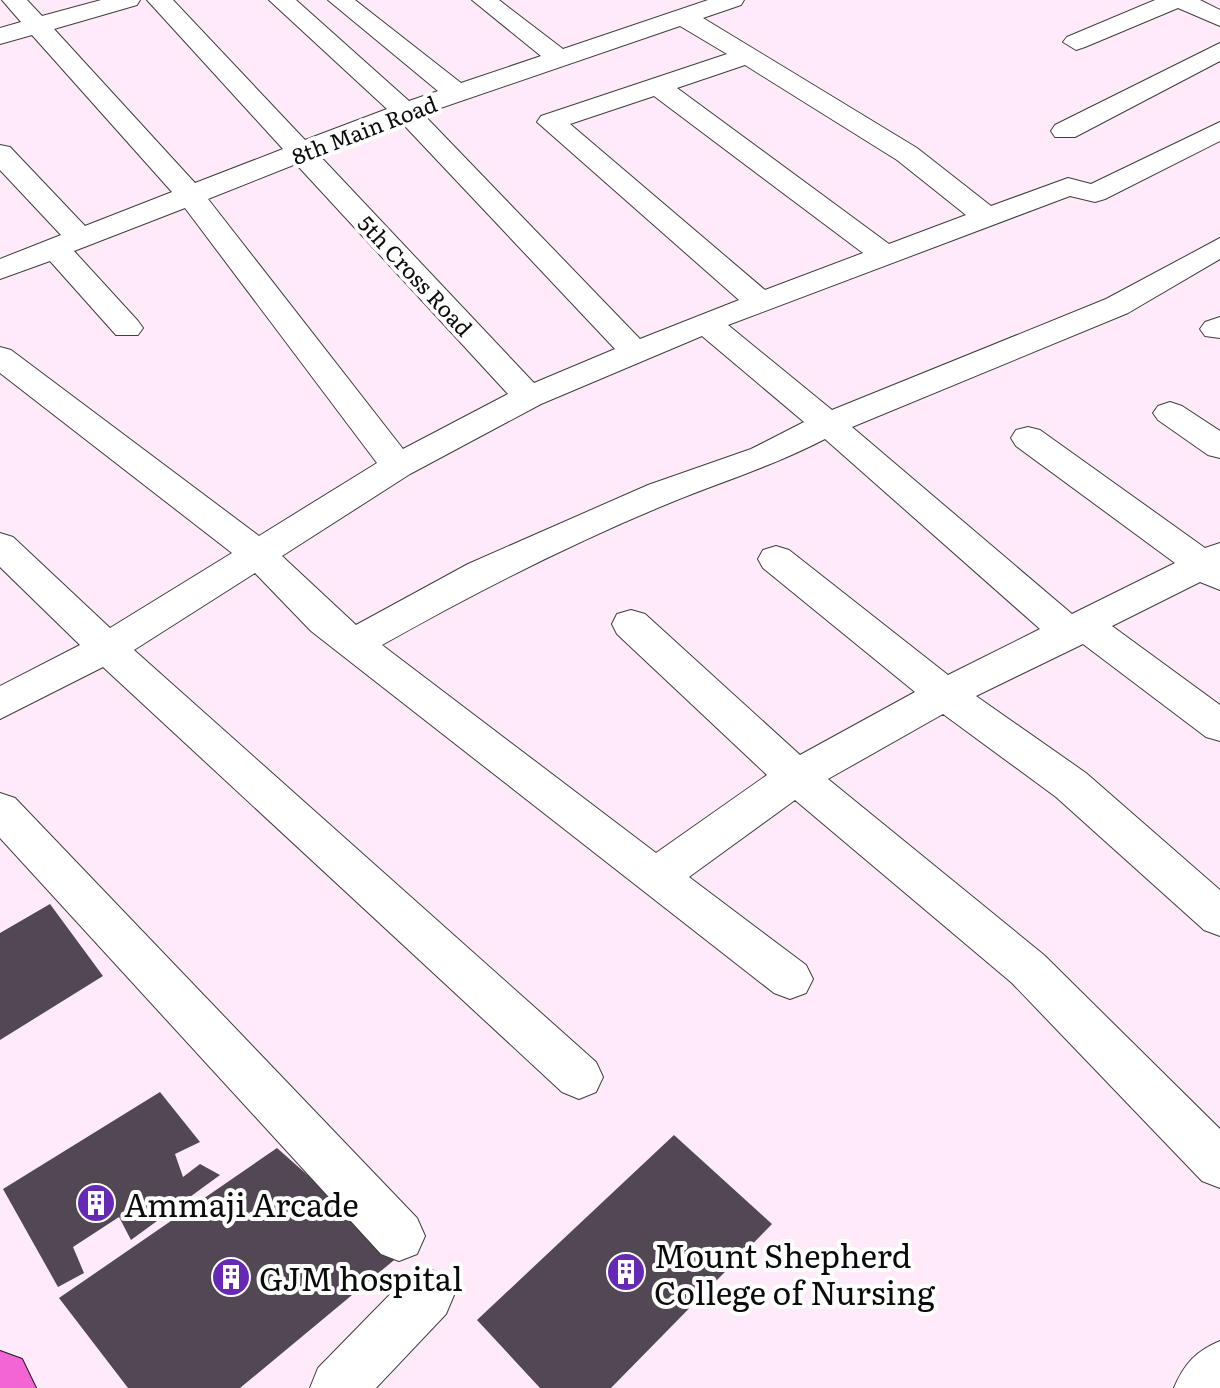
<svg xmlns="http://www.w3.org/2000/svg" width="1220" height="1388" font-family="Literata,serif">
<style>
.building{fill:#514853}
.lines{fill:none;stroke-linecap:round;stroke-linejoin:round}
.minor-casing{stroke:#3e3e3e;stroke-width:2}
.major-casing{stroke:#1c1c1c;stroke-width:2}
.minor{fill:#fff;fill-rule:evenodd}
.major{fill:#f365d2;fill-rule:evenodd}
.labels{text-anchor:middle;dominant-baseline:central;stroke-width:8;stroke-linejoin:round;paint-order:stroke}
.far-street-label{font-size:22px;fill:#0b0b0b;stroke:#fff}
.near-poi-label{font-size:32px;fill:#0b0b0b;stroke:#fff;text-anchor:start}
</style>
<rect width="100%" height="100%" fill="#feeaf8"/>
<!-- building -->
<path class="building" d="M50 904 103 976 0 1040V933Z
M160 1092 200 1142 175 1154 183 1177 200 1164 220 1175 131 1240 119 1217 73 1247 84 1273 58 1287 3 1189Z
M674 1135 772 1224 611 1388H540L477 1320Z
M277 1148 399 1256 240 1388H128L59 1298Z"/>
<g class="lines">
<!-- minor casing -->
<g class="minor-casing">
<path id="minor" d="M2 0H27L42 16 101 0H140L137 5 54 29 195 183 283 149 147 0H173L305 140 387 109 269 0H296L409 101 438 91 328 0H355L461 83 541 56 472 0H499L563 49 708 0H744L741 5 703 18 917 148 991 206 1068 178 1091 184 1220 122V141L1105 199 1095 202 1070 196 728 325 832 410 1106 299 1220 238V259L1128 313 852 427 1072 614 1175 563 1016 446 1011 438 1016 430 1028 427 1040 430 1205 548 1220 543V590L1200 582 1112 626 1220 705V741L1206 737 1083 644 976 696 1086 773 1220 890V936L1204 930 1056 797 943 714 828 779 1044 955 1220 1129V1188L1202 1181 1012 983 795 800 689 877 806 965 813 979 806 993 790 999 774 993 311 631 255 573 134 650 596 1062 603 1077 596 1092 579 1099 562 1092 103 667 0 719V686L80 645 0 567V533L13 537 110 628 232 553 0 373V347L11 350 259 536 377 463 185 208 74 251 138 321 143 328 138 335H116L50 261 0 279V259L61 235 0 170V145L10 147 85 226 172 192 32 35 0 44V28L21 22ZM680 26 727 54 541 116 537 122 739 300 640 339 423 114ZM745 65 897 160 966 215 889 244 677 88ZM654 96 863 253 765 290 570 124ZM401 122 615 349 534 383 319 155ZM296 164 508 394 403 449 208 199ZM702 336 804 422 751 449 648 485 468 564 356 625 282 556 410 474 541 404ZM825 439 1040 629 948 675 789 550 776 546 763 550 758 559 763 568 915 692 800 755 645 614 631 610 617 614 612 624 617 634 767 775 656 853 382 645C476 592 572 543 672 502 724 481 775 465 825 439Z
M1155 0H1200L1220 10V26L1178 8 1085 47 1076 50 1063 42 1067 37Z
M1220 43V61L1075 137H1055L1051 131 1055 125Z
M1220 317V338L1205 336 1200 329 1205 322Z
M1170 402 1182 406 1220 431V458L1208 455 1158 420 1153 413 1158 406Z
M0 793 15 798 417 1218 425 1236 417 1254 399 1261 381 1254 0 838Z
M427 1268 446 1276 454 1295 446 1314 376 1388H310L318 1368 408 1276Z
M1220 1341V1388H1174C1184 1364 1196 1351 1220 1341Z"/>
</g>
<!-- major casing -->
<g class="major-casing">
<path id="major" d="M0 1351 22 1359 36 1388H0Z"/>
</g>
<!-- minor -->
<use href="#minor" class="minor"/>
<!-- major -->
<use href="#major" class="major"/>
</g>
<!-- icons -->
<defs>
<g id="building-disc" transform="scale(2)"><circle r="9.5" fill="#6529b5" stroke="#fff"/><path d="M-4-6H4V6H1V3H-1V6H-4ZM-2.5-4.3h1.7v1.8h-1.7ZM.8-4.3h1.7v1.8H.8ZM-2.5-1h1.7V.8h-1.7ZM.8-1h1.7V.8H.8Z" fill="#fff"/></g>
</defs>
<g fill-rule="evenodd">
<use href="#building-disc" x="96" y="1203"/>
<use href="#building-disc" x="626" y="1272"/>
<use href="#building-disc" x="231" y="1277"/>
</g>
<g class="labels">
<!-- far-street labels -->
<g class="far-street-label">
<text transform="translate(364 129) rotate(-21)">8th Main Road</text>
<text transform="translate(416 275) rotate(47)">5th Cross Road</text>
</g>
<!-- near-poi labels -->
<g class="near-poi-label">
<text x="124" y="1203">Ammaji Arcade</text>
<text x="654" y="1254">Mount Shepherd<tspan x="654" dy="37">College of Nursing</tspan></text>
<text x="259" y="1277">GJM hospital</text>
</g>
</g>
</svg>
